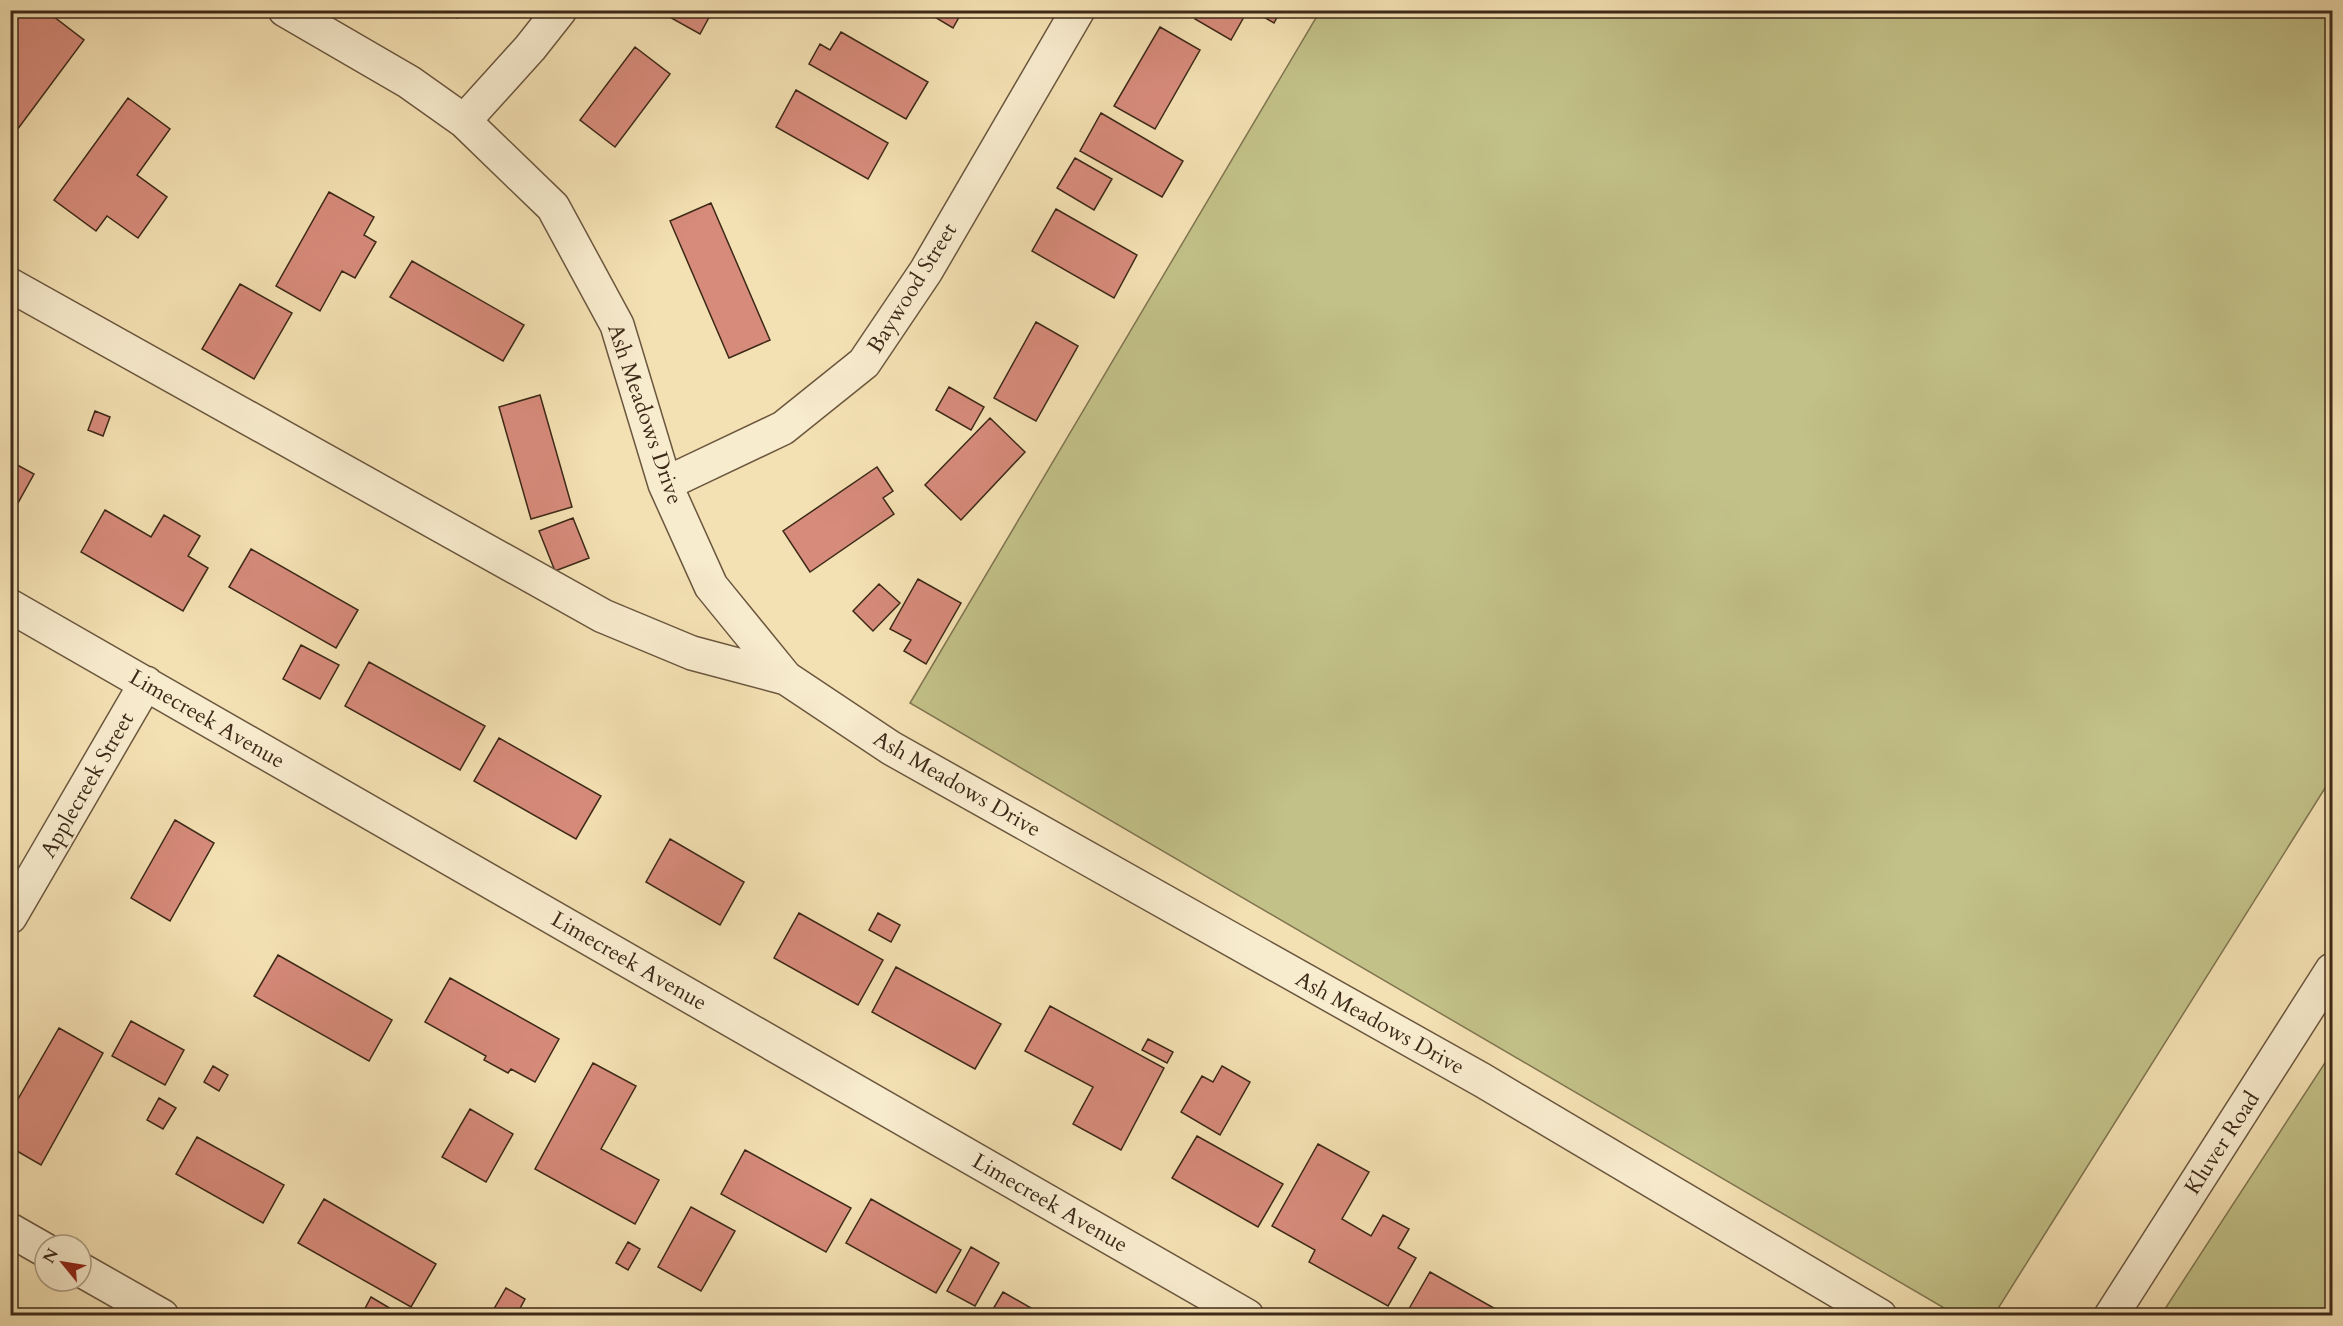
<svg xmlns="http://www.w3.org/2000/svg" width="2343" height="1326" font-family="Cardo,serif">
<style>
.green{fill:#c2c188;stroke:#807550;stroke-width:1.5}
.building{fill:#d78b7b;stroke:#3d2918;stroke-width:1.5}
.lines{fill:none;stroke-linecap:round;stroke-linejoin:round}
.minor-casing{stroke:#6b573f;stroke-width:36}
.minor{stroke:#f8ecce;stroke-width:33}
.labels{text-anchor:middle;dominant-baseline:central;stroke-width:4.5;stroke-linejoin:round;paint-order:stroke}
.street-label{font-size:22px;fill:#3d2918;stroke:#f8ecce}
</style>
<rect width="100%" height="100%" fill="#f4e1b3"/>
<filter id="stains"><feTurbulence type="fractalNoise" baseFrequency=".00333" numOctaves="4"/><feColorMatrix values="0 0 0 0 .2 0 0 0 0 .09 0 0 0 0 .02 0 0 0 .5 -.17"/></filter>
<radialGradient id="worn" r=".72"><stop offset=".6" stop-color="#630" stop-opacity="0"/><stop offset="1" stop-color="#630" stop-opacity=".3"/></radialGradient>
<!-- green -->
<path class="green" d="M1320 11H2332V777L1994 1315H1956L910 703Z
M2332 1052V1315H2161Z"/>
<!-- building -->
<path class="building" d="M19 10H45L84 40 14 134 10 132V21Z
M444 10H461L457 18Z
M666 10H713L700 34 664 14Z
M923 10H963L953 28Z
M1200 10H1236L1245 15 1231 40 1195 19Z
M1252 10H1281L1274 23Z
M1160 27 1200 50 1155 129 1114 106Z
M841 32 928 82 906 119 809 64 820 44 830 50Z
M635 47 670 74 615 147 580 120Z
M796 90 888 143 868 179 776 127Z
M128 98 170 129 137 175 167 197 138 238 107 216 96 231 54 200Z
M1101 113 1183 161 1162 197 1080 151Z
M1075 158 1112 179 1094 210 1057 188Z
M329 192 374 217 364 235 376 242 355 278 342 271 320 311 276 286Z
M711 203 770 340 729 358 670 221Z
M1056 209 1137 255 1114 298 1032 251Z
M412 261 524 325 503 361 390 297Z
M240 284 292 313 254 379 202 349Z
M1036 322 1078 346 1036 421 994 398Z
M949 387 984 407 971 430 936 410Z
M540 395 572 507 531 519 499 407Z
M95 411 110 417 103 436 88 430Z
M990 418 1025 452 961 520 925 485Z
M10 461 34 474 13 512 10 510Z
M877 467 893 491 883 498 894 514 810 572 783 531Z
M105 510 151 537 164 515 200 536 188 556 208 568 183 611 81 552Z
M573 518 589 558 555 571 539 531Z
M251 549 358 610 336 648 229 587Z
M918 579 961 603 926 664 904 651 911 640 890 629Z
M879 584 900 603 873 631 853 611Z
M301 645 339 665 320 699 283 679Z
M369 662 485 726 460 770 345 706Z
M499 738 601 796 576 839 474 781Z
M175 820 214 843 170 921 131 898Z
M670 839 744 882 720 925 646 882Z
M799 913 883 960 858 1005 774 958Z
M878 913 900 925 891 942 869 930Z
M278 955 392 1020 369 1061 254 996Z
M896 967 1001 1024 975 1069 872 1012Z
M450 978 559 1039 535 1082 511 1069 508 1073 484 1060 486 1056 425 1022Z
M1050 1006 1164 1068 1121 1150 1073 1124 1093 1087 1025 1051Z
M131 1021 184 1050 165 1085 112 1056Z
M59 1028 103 1053 41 1165 10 1147V1113Z
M1148 1039 1173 1052 1167 1063 1142 1050Z
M593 1063 636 1086 601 1149 659 1180 635 1224 535 1169Z
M213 1066 228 1075 219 1091 204 1082Z
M1222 1066 1250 1082 1220 1135 1181 1112 1202 1076 1213 1082Z
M159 1098 176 1108 163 1129 147 1120Z
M470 1109 513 1134 486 1182 442 1157Z
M1197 1136 1283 1184 1258 1227 1172 1178Z
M197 1137 284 1185 263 1223 176 1174Z
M1318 1144 1369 1172 1342 1219 1371 1236 1383 1215 1409 1229 1398 1248 1416 1258 1388 1306 1309 1262 1315 1250 1272 1226Z
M745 1150 851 1208 826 1252 721 1194Z
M324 1199 436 1264 411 1307 298 1243Z
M871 1199 961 1250 936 1293 846 1243Z
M691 1207 735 1231 701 1291 658 1267Z
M628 1242 640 1249 628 1270 616 1263Z
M971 1247 999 1263 975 1306 947 1291Z
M1430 1272 1508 1316H1408L1406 1314Z
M506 1288 525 1299 516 1316H494L491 1314Z
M1003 1292 1045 1316H989Z
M371 1297 403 1316H361Z"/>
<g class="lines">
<!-- minor casing -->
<g class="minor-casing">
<path id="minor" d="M285 10 409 82 464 121 553 207 617 325 665 484 711 586 786 678 891 748 1482 1080 1880 1316
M464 121 530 48 560 10
M10 285 603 616 692 653 786 678
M665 484 783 428 864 363 926 271 1078 10
M10 606 1247 1316
M10 917 146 683
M10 1230 45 1250
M81 1270 162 1316
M2111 1316 2332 970"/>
</g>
<!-- minor -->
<use href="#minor" class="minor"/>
</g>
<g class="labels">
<!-- street labels -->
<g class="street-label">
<text transform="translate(912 288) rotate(-58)">Baywood Street</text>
<text transform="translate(645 414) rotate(71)">Ash Meadows Drive</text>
<text transform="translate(207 719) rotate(30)">Limecreek Avenue</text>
<text transform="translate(957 784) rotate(30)">Ash Meadows Drive</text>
<text transform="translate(87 785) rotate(-60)">Applecreek Street</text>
<text transform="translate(629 961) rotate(30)">Limecreek Avenue</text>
<text transform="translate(1380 1023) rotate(29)">Ash Meadows Drive</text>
<text transform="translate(2222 1143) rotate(-57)">Kluver Road</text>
<text transform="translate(1050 1203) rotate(30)">Limecreek Avenue</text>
</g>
</g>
<!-- margin -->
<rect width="2343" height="1326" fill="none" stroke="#f4e1b3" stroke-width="36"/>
<rect x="12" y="12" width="2319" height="1302" fill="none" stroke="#3d2918" stroke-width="3"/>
<rect x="18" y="18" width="2307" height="1290" fill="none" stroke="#3d2918" stroke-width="1.5"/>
<!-- north arrow -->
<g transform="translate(63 1263) rotate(300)"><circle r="28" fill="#f8ecce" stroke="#ad9e85" stroke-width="1.5"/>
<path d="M0-4.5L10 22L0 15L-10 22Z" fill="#8f2418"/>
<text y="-9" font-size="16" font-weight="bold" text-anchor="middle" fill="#3d2918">N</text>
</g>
<rect width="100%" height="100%" filter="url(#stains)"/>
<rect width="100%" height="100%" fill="url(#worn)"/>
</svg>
